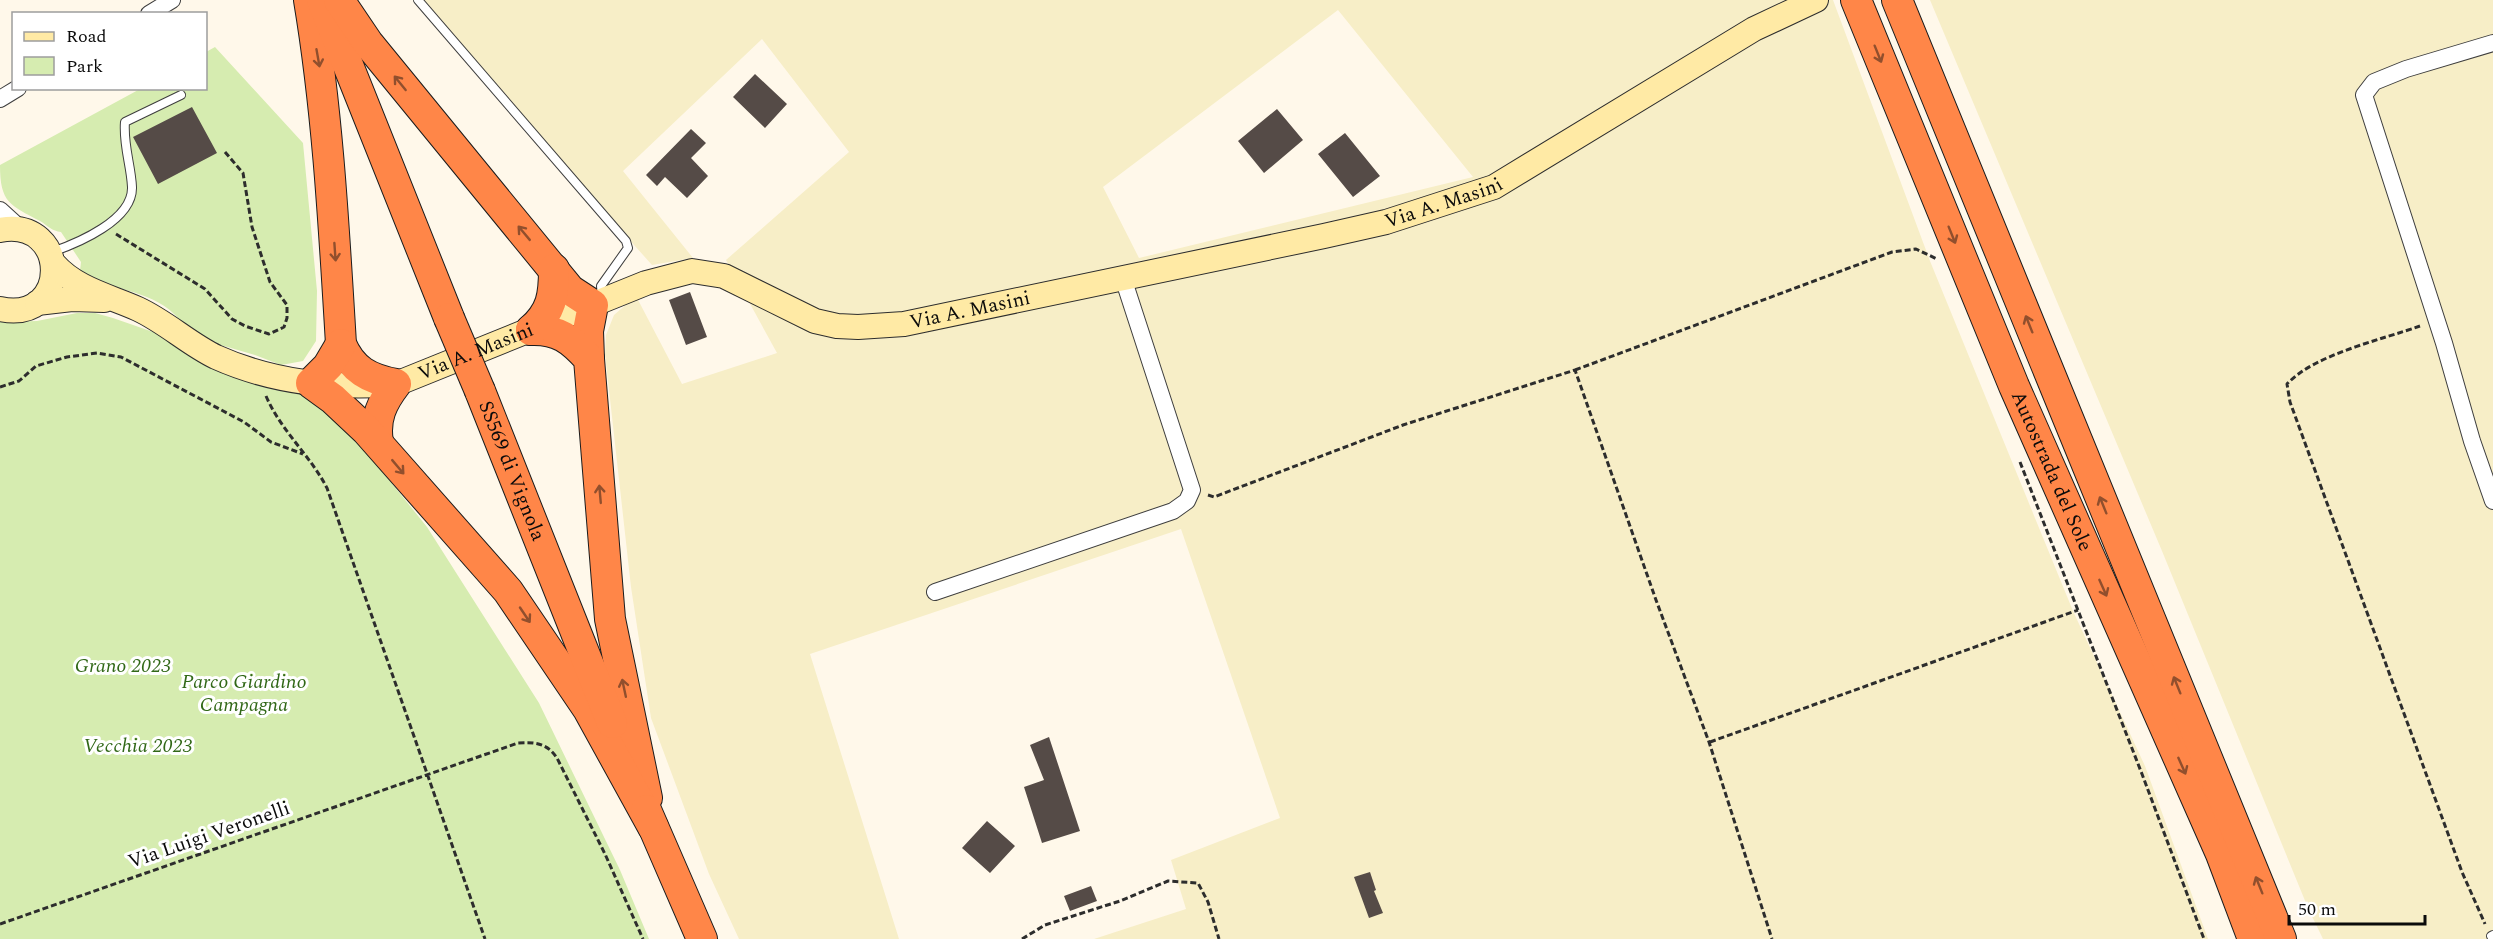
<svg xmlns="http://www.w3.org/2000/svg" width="2493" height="939" font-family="Spectral,serif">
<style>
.farmland{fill:#f7eec7;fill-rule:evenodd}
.green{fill:#d6ecb0}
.building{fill:#554b47}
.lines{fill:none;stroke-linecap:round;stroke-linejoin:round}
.lane-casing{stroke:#3e3e3e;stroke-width:10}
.street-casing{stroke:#3e3e3e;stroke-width:18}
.secondary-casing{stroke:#2d2d2d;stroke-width:26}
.highway-casing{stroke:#1c1c1c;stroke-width:32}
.path{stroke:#2d2d2d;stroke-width:3;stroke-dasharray:6 3;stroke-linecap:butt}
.lane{stroke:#fff;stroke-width:8}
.street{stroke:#fff;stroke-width:16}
.secondary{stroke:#ffeaa5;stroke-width:24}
.highway{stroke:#ff8648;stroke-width:30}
.highway-bridge-casing{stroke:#1c1c1c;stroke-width:32;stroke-linecap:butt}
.highway-bridge{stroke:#ff8648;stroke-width:30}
.oneway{stroke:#914f2d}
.labels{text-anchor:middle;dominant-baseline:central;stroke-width:6;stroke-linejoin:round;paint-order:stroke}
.street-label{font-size:20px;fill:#0b0b0b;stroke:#fff}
.park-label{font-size:20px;font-style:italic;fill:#316817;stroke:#fff}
</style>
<rect width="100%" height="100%" fill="#fff8ea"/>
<!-- farmland -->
<path class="farmland" d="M415 0H1833L1930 261 2073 611 2145 766 2208 939H1094L1186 909 1171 860 1280 818 1181 529 810 654 899 939H739L709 874 651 718 631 587 605 354 606 335 614 315 636 296 682 384 777 353 726 260 849 152 762 39 623 171 693 258 652 265ZM1338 10 1473 177 1139 258 1103 187Z
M1930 0H2493V939H2323L2308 908 2162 551Z"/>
<!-- green -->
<path class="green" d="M215 47 303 143 317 291 316 341 303 361 281 365 255 355 224 346 192 342C186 333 182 321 174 314 149 289 108 291 80 271L81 262 61 232C52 231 48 226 40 221 10 205 0 203 0 165L140 89 206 88V52Z
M77 313H95L113 318 219 355 306 377 427 527 539 703 620 870 649 939H0V322L37 321Z"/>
<!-- building -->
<path class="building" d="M755 74 787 104 765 128 733 97Z
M192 107 217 153 158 184 133 137Z
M1277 109 1303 140 1264 173 1238 141Z
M691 129 706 143 691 158 708 176 687 198 665 177 657 186 646 175Z
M1345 133 1380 176 1353 197 1318 154Z
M690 292 707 337 686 345 669 300Z
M1049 737 1080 831 1042 843 1024 787 1044 780 1030 745Z
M987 821 1015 846 990 873 962 848Z
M1370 872 1376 890 1374 891 1383 913 1369 918 1354 877Z
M1091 886 1097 901 1070 911 1064 896Z"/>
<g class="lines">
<!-- lane casing -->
<g class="lane-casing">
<path id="lane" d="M418 0 626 241 628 248 601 286 602 298
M52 252C78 243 133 220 132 187 131 165 123 145 125 122L181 95
M2491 936 2493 935"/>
</g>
<!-- street casing -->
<g class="street-casing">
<path id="street" d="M149 14 172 0
M2493 43 2406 69 2374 82 2364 95 2444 343 2472 441 2493 501
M0 99 18 88
M0 210 22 230
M935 592 1173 511 1187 501 1192 490 1123 278"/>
</g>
<!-- secondary casing -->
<g class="secondary-casing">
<g id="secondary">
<path d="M0 230C70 217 71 324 0 309"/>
<path id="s1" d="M54 264C76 289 109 296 138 309 166 322 189 344 216 357 274 383 334 389 396 384L646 283 692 271 724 276 815 321 837 326 858 327 904 324 1324 236 1386 222 1494 187 1754 29 1816 0"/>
<path d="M37 303 72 299 104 300"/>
</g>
</g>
<!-- highway casing -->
<g class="highway-casing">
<g id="highway">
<path d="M309 0C328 114 334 229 341 344 352 370 369 379 396 384 382 402 374 419 378 442"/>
<path d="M322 0 449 318"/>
<path d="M339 0 368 43 570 290 593 305 588 331 589 359"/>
<path id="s2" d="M1856 0 2014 386 2221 854 2253 939"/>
<path d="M1897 0 2281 939"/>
<path d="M531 330C558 329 571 339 589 359L610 619 647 798"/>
<path d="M531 330C552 312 554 295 554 269"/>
<path d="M341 344 328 366 311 383 333 399 366 430 508 591 588 709 653 827"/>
<path id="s3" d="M480 391 612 723"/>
<path d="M646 810 702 939"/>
</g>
</g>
<!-- path -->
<path class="path" d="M116 234 205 289 232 319 245 326 269 334 284 327 287 318V305L270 282 252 227 243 173 225 152
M2420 326C2381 340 2315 354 2287 384L2290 402 2462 872 2485 924
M1575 370 1892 252 1916 249 1937 259
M0 387 19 381 36 366 67 357 97 353 121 357 244 422 271 442 303 454
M266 396C281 431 310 455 327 488L485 939
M2020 462 2142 774 2204 939
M1208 495 1214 497 1403 425 1575 370 1656 600 1709 742 1772 939
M1710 742 2078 610
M0 924 518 743C535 742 547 743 557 758L605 854 643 939
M1022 939 1045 925 1120 901 1168 881 1198 883 1208 902 1219 939"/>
<!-- lane -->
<use href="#lane" class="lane"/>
<!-- street -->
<use href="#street" class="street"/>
<!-- secondary -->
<use href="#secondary" class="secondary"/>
<!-- highway -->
<use href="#highway" class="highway"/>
<!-- highway-bridge casing -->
<g class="highway-bridge-casing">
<path id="highway-bridge" d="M449 318 480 391"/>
</g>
<!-- highway-bridge -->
<use href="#highway-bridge" class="highway-bridge"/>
</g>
<!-- one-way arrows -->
<defs><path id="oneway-shaft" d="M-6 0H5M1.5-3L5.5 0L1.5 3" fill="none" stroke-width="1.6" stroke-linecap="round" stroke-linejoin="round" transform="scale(1.5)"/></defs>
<g class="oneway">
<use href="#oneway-shaft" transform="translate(1878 54) rotate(68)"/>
<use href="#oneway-shaft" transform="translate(318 58) rotate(80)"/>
<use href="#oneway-shaft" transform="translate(400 83) rotate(-129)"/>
<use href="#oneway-shaft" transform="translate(524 233) rotate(-130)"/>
<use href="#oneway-shaft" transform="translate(1952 235) rotate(68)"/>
<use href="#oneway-shaft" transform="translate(335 252) rotate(86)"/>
<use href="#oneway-shaft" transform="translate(2029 324) rotate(-112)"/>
<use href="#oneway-shaft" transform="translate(398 467) rotate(50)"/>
<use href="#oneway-shaft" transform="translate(600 494) rotate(-95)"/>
<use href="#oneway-shaft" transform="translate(2103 505) rotate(-112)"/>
<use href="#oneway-shaft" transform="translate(2103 588) rotate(66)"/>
<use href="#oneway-shaft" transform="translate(525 615) rotate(56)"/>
<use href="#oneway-shaft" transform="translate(2177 685) rotate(-112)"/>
<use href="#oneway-shaft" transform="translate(624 688) rotate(-102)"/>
<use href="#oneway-shaft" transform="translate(2182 766) rotate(66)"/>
<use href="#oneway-shaft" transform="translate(2259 885) rotate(-112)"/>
</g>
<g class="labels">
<!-- street labels -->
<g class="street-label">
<text stroke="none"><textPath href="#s1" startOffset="1466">Via A. Masini</textPath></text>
<text stroke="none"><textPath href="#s1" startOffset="980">Via A. Masini</textPath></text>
<text stroke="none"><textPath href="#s1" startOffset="458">Via A. Masini</textPath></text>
<text stroke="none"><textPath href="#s3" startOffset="86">SS569 di Vignola</textPath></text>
<text stroke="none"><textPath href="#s2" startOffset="510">Autostrada del Sole</textPath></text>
<text transform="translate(209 835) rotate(-19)">Via Luigi Veronelli</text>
</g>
<!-- park labels -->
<g class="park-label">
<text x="123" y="666">Grano 2023</text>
<text x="244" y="682">Parco Giardino<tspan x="244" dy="23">Campagna</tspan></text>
<text x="138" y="746">Vecchia 2023</text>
</g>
</g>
<!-- legend -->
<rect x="12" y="12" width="195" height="78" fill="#ffffff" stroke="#9d9d9d" stroke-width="1.5"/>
<rect x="24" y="32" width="30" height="9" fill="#ffeaa5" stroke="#9d9d9d" stroke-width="1.5"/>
<text x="66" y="42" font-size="18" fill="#0b0b0b">Road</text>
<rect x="24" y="57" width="30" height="18" fill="#d6ecb0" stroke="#9d9d9d" stroke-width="1.5"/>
<text x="66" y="72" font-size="18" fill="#0b0b0b">Park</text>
<!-- scale -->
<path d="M2289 915v9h136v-9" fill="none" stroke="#0b0b0b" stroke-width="3"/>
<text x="2298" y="915" font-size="18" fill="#0b0b0b" stroke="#ffffff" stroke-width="4.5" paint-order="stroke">50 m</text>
</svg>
